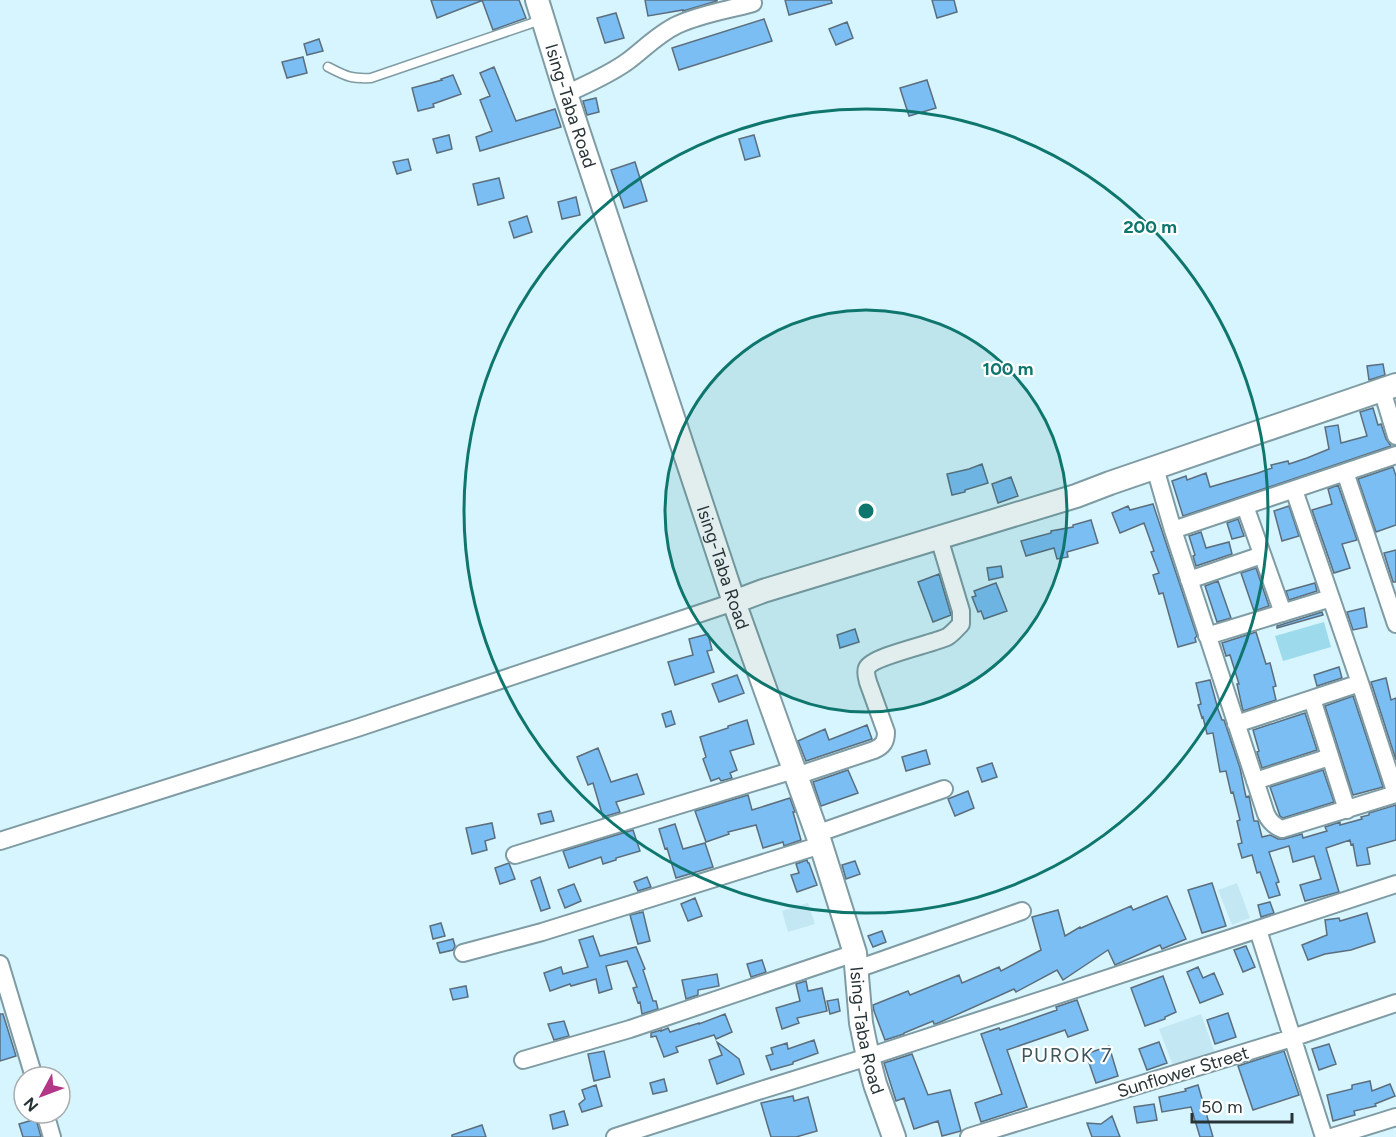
<svg xmlns="http://www.w3.org/2000/svg" width="1396" height="1137" font-family="Figtree,sans-serif">
<style>
.built{fill:#c3e8f3}
.green{fill:#9ddbec}
.building{fill:#7abef3;stroke:#5b6e7d;stroke-width:1.5}
.lines{fill:none;stroke-linecap:round;stroke-linejoin:round}
.lane-casing{stroke:#7f9ba3;stroke-width:11}
.street-casing{stroke:#7f9ba3;stroke-width:20}
.secondary-casing{stroke:#7f9ba3;stroke-width:26}
.lane{stroke:#fff;stroke-width:8}
.street{stroke:#fff;stroke-width:16}
.secondary{stroke:#fff;stroke-width:22}
.ring{fill:none;stroke:#0f766e;stroke-width:3}
.labels{text-anchor:middle;dominant-baseline:central;stroke-width:4.5;stroke-linejoin:round;paint-order:stroke}
.street-label{font-size:18px;fill:#273336;stroke:#fff}
.neighbourhood-label{font-size:20px;letter-spacing:1.5px;fill:#3d575e;stroke:#fff}
.centre{fill:#0f766e;stroke:#fff;stroke-width:3}
.ring-label{font-size:18px;text-anchor:middle;font-weight:bold;fill:#0f766e;stroke:#fff;stroke-width:4.5;stroke-linejoin:round;paint-order:stroke}
</style>
<rect width="100%" height="100%" fill="#d7f5fe"/>
<!-- built -->
<path class="built" d="M1237 883 1250 918 1232 925 1218 890Z
M808 903 815 924 788 932 782 911Z
M1201 1014 1215 1053 1174 1068 1159 1029Z"/>
<!-- green -->
<path class="green" d="M1324 622 1331 647 1283 661 1275 636Z"/>
<!-- building -->
<path class="building" d="M431 0H481V1L437 18Z
M482 0H519L526 18 493 30Z
M645 0H717V1L683 11V10L648 16Z
M785 0H831L832 3 789 15Z
M932 0H954L957 12 937 18Z
M616 13 624 38 605 43 597 18Z
M764 19 772 41 679 70 672 48Z
M847 22 853 38 836 45 829 29Z
M319 39 323 51 307 55 304 44Z
M303 57 307 73 287 78 282 62Z
M494 67 516 121 555 109 561 127 480 151 476 137 492 131 480 100 490 96 480 73Z
M453 75 461 94 433 104 434 107 418 111 412 88 442 80 441 79Z
M927 80 936 108 909 116 900 88Z
M596 98 599 112 587 115 583 101Z
M449 135 452 149 437 153 433 139Z
M754 135 760 156 745 160 739 139Z
M408 159 411 170 397 174 393 162Z
M635 162 647 201 624 208 611 170Z
M499 178 504 198 478 205 473 184Z
M576 197 580 215 562 219 558 202Z
M527 216 532 232 514 238 509 222Z
M1383 364 1385 375 1369 380 1367 366Z
M1373 408 1378 425 1381 424 1386 439 1391 446 1183 516 1172 481 1186 476 1187 480 1206 473 1210 487 1258 473 1272 468 1271 465 1288 461 1289 464 1307 458 1329 449 1325 427 1338 425 1341 443 1367 436 1360 412Z
M982 464 988 483 965 490V492L952 495 947 474 969 469Z
M1393 467 1396 476V525L1376 532 1358 479Z
M1011 477 1018 496 998 503 992 484Z
M1338 485 1357 540 1342 544 1350 568 1334 573 1312 510 1332 504 1328 489Z
M1153 504 1197 636 1195 638 1196 642 1178 647 1163 593 1159 594 1153 575 1159 573 1151 552 1154 551 1144 523 1120 533 1112 513 1128 506 1130 510Z
M1289 506 1299 536 1282 541 1274 511Z
M1238 519 1244 536 1232 539 1227 523Z
M1091 520 1098 543 1067 552 1068 557 1057 559 1054 548 1026 556 1021 541 1051 533V531L1073 527V525Z
M1201 532 1206 548 1229 542 1232 554 1196 566 1193 556 1195 555 1189 536Z
M1396 550V582H1393L1384 553Z
M1001 566 1003 577 989 580 987 568Z
M1256 568 1269 606 1254 611 1241 573Z
M939 574 951 615 933 622 918 582Z
M1218 581 1231 618 1217 622 1205 586Z
M996 583 1007 611 984 619 981 611 978 612 972 597 976 596 974 591Z
M1315 583 1317 591 1289 600 1286 591Z
M1364 608 1367 627 1353 630 1347 612Z
M1322 612 1323 615 1277 628V626Z
M855 629 859 642 840 648 837 635Z
M1256 632 1266 664 1270 663 1276 686 1273 687 1276 700 1243 711 1237 684H1239L1230 655 1226 656 1222 643Z
M708 634 712 650 707 651 714 672 675 685 668 662 693 655 689 639Z
M1339 667 1342 678 1317 686 1314 675Z
M737 675 744 693 719 702 712 684Z
M1386 678 1391 700 1396 698V760L1371 682Z
M1210 680 1218 709 1222 720H1224L1240 768 1246 797 1249 796 1254 821H1258L1262 837 1270 835 1278 839H1284L1302 834 1303 838 1327 831 1325 827 1340 822V825L1362 819 1361 817 1369 815V813L1396 805V840L1367 848 1370 864 1357 866 1353 844 1351 845 1350 840 1326 848 1339 892 1305 901 1300 885 1321 879 1314 856 1293 862 1289 846 1269 852 1279 882 1276 883 1280 895 1269 898 1260 872 1257 873 1252 855 1242 858 1238 844 1242 843 1237 821 1240 820 1233 792 1231 793 1226 771 1220 772 1213 733 1207 734 1203 717 1202 718 1198 705 1201 704 1196 683Z
M1353 696 1383 787 1353 795 1325 706Z
M671 711 675 724 666 727 662 714Z
M1305 713 1317 750 1262 768 1257 752 1259 751 1253 730Z
M747 720 754 744 730 751 737 770 730 773 732 778 721 781 719 778 711 781 703 759 706 757 700 737 728 728V726Z
M867 725 872 739 806 761 798 741 825 729 829 740Z
M598 748 611 782 637 774 644 794 616 802 620 812 603 817 593 783 588 785 577 757Z
M926 750 930 764 906 771 902 757Z
M992 763 997 777 982 782 977 768Z
M848 770 858 793 821 806 813 782Z
M1323 770 1334 802 1283 818 1280 816 1270 787Z
M968 791 974 808 955 816 948 799Z
M748 795 752 810 790 798 795 812H793L801 840 784 846 783 842 763 848 756 825 728 832 729 834 706 842 695 811Z
M551 811 554 821 541 824 538 814Z
M492 823 495 838 485 841 487 850 472 854 466 828Z
M675 824 683 849 705 843 713 867 676 878 667 848 665 849 659 829Z
M633 830 640 851 616 858V860L603 864 601 857 569 868 563 851Z
M807 860 808 863H809L817 885 797 892 791 875 799 873 796 864Z
M855 861 860 874 846 879 842 865Z
M509 863 515 879 500 884 495 868Z
M540 877 550 908 541 911 531 881Z
M647 877 651 887 638 891 634 882Z
M1212 883 1226 926 1202 933 1188 890Z
M574 884 581 901 565 908 558 890Z
M1167 896 1186 939 1162 949 1160 945 1115 965 1108 950 1063 980 1057 970 1016 992 1014 989 936 1024H934L933 1021 904 1033V1034L885 1040 874 1011 873 1005 908 991 910 995 959 975 962 983 999 967 1001 971 1041 950 1032 917 1058 910 1065 936 1080 927 1081 928 1131 906 1133 910Z
M695 898 702 916 688 921 681 904Z
M1270 902 1274 913 1261 917 1258 905Z
M643 912 650 941 638 944 630 915Z
M1367 913 1375 942 1351 950 1325 954 1308 960 1302 945 1327 935 1325 920 1339 918 1340 921Z
M441 923 445 936 433 939 430 926Z
M882 931 886 942 873 947 868 936Z
M593 936 600 956 636 947 645 969 643 970 653 1001H656L658 1009 642 1014 640 1002 638 1003 633 988 637 987 627 961 606 966 612 989 599 993 596 979 571 986 570 984 550 991 544 973 561 967 563 974 588 967 579 940Z
M453 939 455 946 453 950 440 953 437 943Z
M1246 946 1255 967 1243 972 1234 950Z
M762 960 766 972 751 977 747 964Z
M1198 967 1203 978 1214 973 1223 994 1200 1003 1187 972Z
M717 974 719 986 698 990V995L686 999 682 980Z
M1163 976 1176 1012 1165 1017V1019L1145 1026 1131 988Z
M806 981 808 991 822 988 827 1011 797 1018 799 1023 782 1029 776 1008 800 1001 796 984Z
M466 986 468 997 453 1000 450 989Z
M838 999 840 1011 830 1014 827 1001Z
M1077 1000 1088 1030 1068 1037 1065 1030 1007 1050 1027 1107 981 1122 975 1103 1002 1094 981 1034 999 1028 1000 1030 1057 1010 1056 1007Z
M1228 1013 1236 1037 1215 1044 1207 1020Z
M0 1014H3L16 1056 0 1061Z
M725 1014 732 1032 716 1039 714 1035 676 1047 678 1052 664 1057 656 1036 651 1037V1033L661 1030V1031L668 1028 670 1032 699 1023V1024Z
M564 1021 569 1036 554 1040 548 1024Z
M814 1040 818 1053 793 1062V1064L771 1070 766 1056 773 1054 771 1048 787 1043 788 1049Z
M717 1042 739 1059 744 1074 717 1084 709 1060 722 1055Z
M1159 1042 1167 1063 1147 1070 1139 1049Z
M1329 1044 1336 1064 1319 1070 1312 1049Z
M1109 1046 1118 1076 1096 1083 1086 1054Z
M604 1051 610 1077 594 1081 588 1054Z
M1284 1051 1299 1095 1253 1110 1238 1066Z
M912 1054 928 1095 950 1090 961 1131 942 1136 938 1121 914 1129 904 1098 896 1101 884 1063Z
M664 1079 667 1091 653 1094 650 1083Z
M1370 1081 1372 1091 1390 1084 1395 1096 1375 1104 1376 1106 1354 1111 1355 1115 1333 1121 1327 1095 1352 1089V1085Z
M596 1085 602 1106 582 1112 579 1104 585 1099 582 1090Z
M1198 1085 1213 1137H1200L1191 1107 1162 1112 1159 1097 1186 1091 1185 1089Z
M793 1096 794 1101 808 1097 817 1131 796 1137H771L761 1103Z
M1154 1104 1157 1120 1137 1123 1134 1107Z
M564 1111 568 1125 553 1129 550 1115Z
M1112 1116 1120 1137H1092L1087 1123 1101 1124Z
M36 1119 41 1137H23L19 1124Z
M482 1125 486 1137H452V1135Z"/>
<g class="lines">
<!-- lane casing -->
<g class="lane-casing">
<path id="lane" d="M328 67C346 76 350 79 371 78L541 20"/>
</g>
<!-- street casing -->
<g class="street-casing">
<path id="street" d="M566 94C587 84 609 75 628 61 644 49 658 34 677 25 700 14 728 10 753 3
M1382 390 1396 436
M1155 468 1173 530 1266 814C1270 822 1274 826 1282 829L1396 794 1360 683 1294 490
M1345 472 1396 624
M1245 506 1283 613
M1173 530 1396 455
M1189 580 1262 555
M1207 636 1331 598
M1312 699 1347 810
M1236 724 1360 683
M796 776 874 750C883 746 886 742 886 732L868 682C867 678 865 672 867 668 873 656 932 644 947 637 952 634 957 628 961 624V611L939 538
M1255 781 1330 757
M816 834 944 789
M0 841 357 728 734 602
M515 855 794 770
M1258 930 1324 1137
M463 953 542 932 821 845
M0 964 34 1077
M857 969 1022 911
M523 1060 630 1029 855 953
M45 1113 52 1137
M615 1137 755 1092 868 1057 1396 884
M969 1137 1292 1038 1396 1003
M1332 1137 1396 1117"/>
</g>
<!-- secondary casing -->
<g class="secondary-casing">
<g id="secondary">
<path id="s1" d="M537 0 566 94 734 602 821 845 855 953 861 1023 868 1057 875 1084 894 1137"/>
<path d="M734 602 763 591 1076 496 1110 483 1396 385"/>
</g>
</g>
<!-- lane -->
<use href="#lane" class="lane"/>
<!-- street -->
<use href="#street" class="street"/>
<!-- secondary -->
<use href="#secondary" class="secondary"/>
</g>
<!-- distance rings -->
<circle cx="866" cy="511" r="201" fill="#0f766e" fill-opacity=".12"/>
<g class="ring">
<circle cx="866" cy="511" r="201"/>
<circle cx="866" cy="511" r="402"/>
</g>
<g class="labels">
<!-- street labels -->
<g class="street-label">
<text stroke="none"><textPath href="#s1" startOffset="111">Ising-Taba Road</textPath></text>
<text stroke="none"><textPath href="#s1" startOffset="597">Ising-Taba Road</textPath></text>
<text stroke="none"><textPath href="#s1" startOffset="1083">Ising-Taba Road</textPath></text>
<text transform="translate(1183 1072) rotate(-17)">Sunflower Street</text>
</g>
<!-- neighbourhood labels -->
<g class="neighbourhood-label">
<text x="1067" y="1055">PUROK 7</text>
</g>
</g>
<circle cx="866" cy="511" r="9" class="centre"/>
<g class="ring-label">
<text x="1150" y="233">200 m</text>
<text x="1008" y="375">100 m</text>
</g>
<!-- north arrow -->
<g transform="translate(42 1095) rotate(229)"><circle r="28" fill="#ffffff" stroke="#a9adaf" stroke-width="1.5"/>
<path d="M0-4.5L10 22L0 15L-10 22Z" fill="#b43787"/>
<text y="-9" font-size="16" font-weight="bold" text-anchor="middle" fill="#273336">N</text>
</g>
<!-- scale -->
<path d="M1192 1113v9h100v-9" fill="none" stroke="#273336" stroke-width="3"/>
<text x="1201" y="1113" font-size="18" fill="#273336" stroke="#ffffff" stroke-width="4.5" paint-order="stroke">50 m</text>
</svg>
